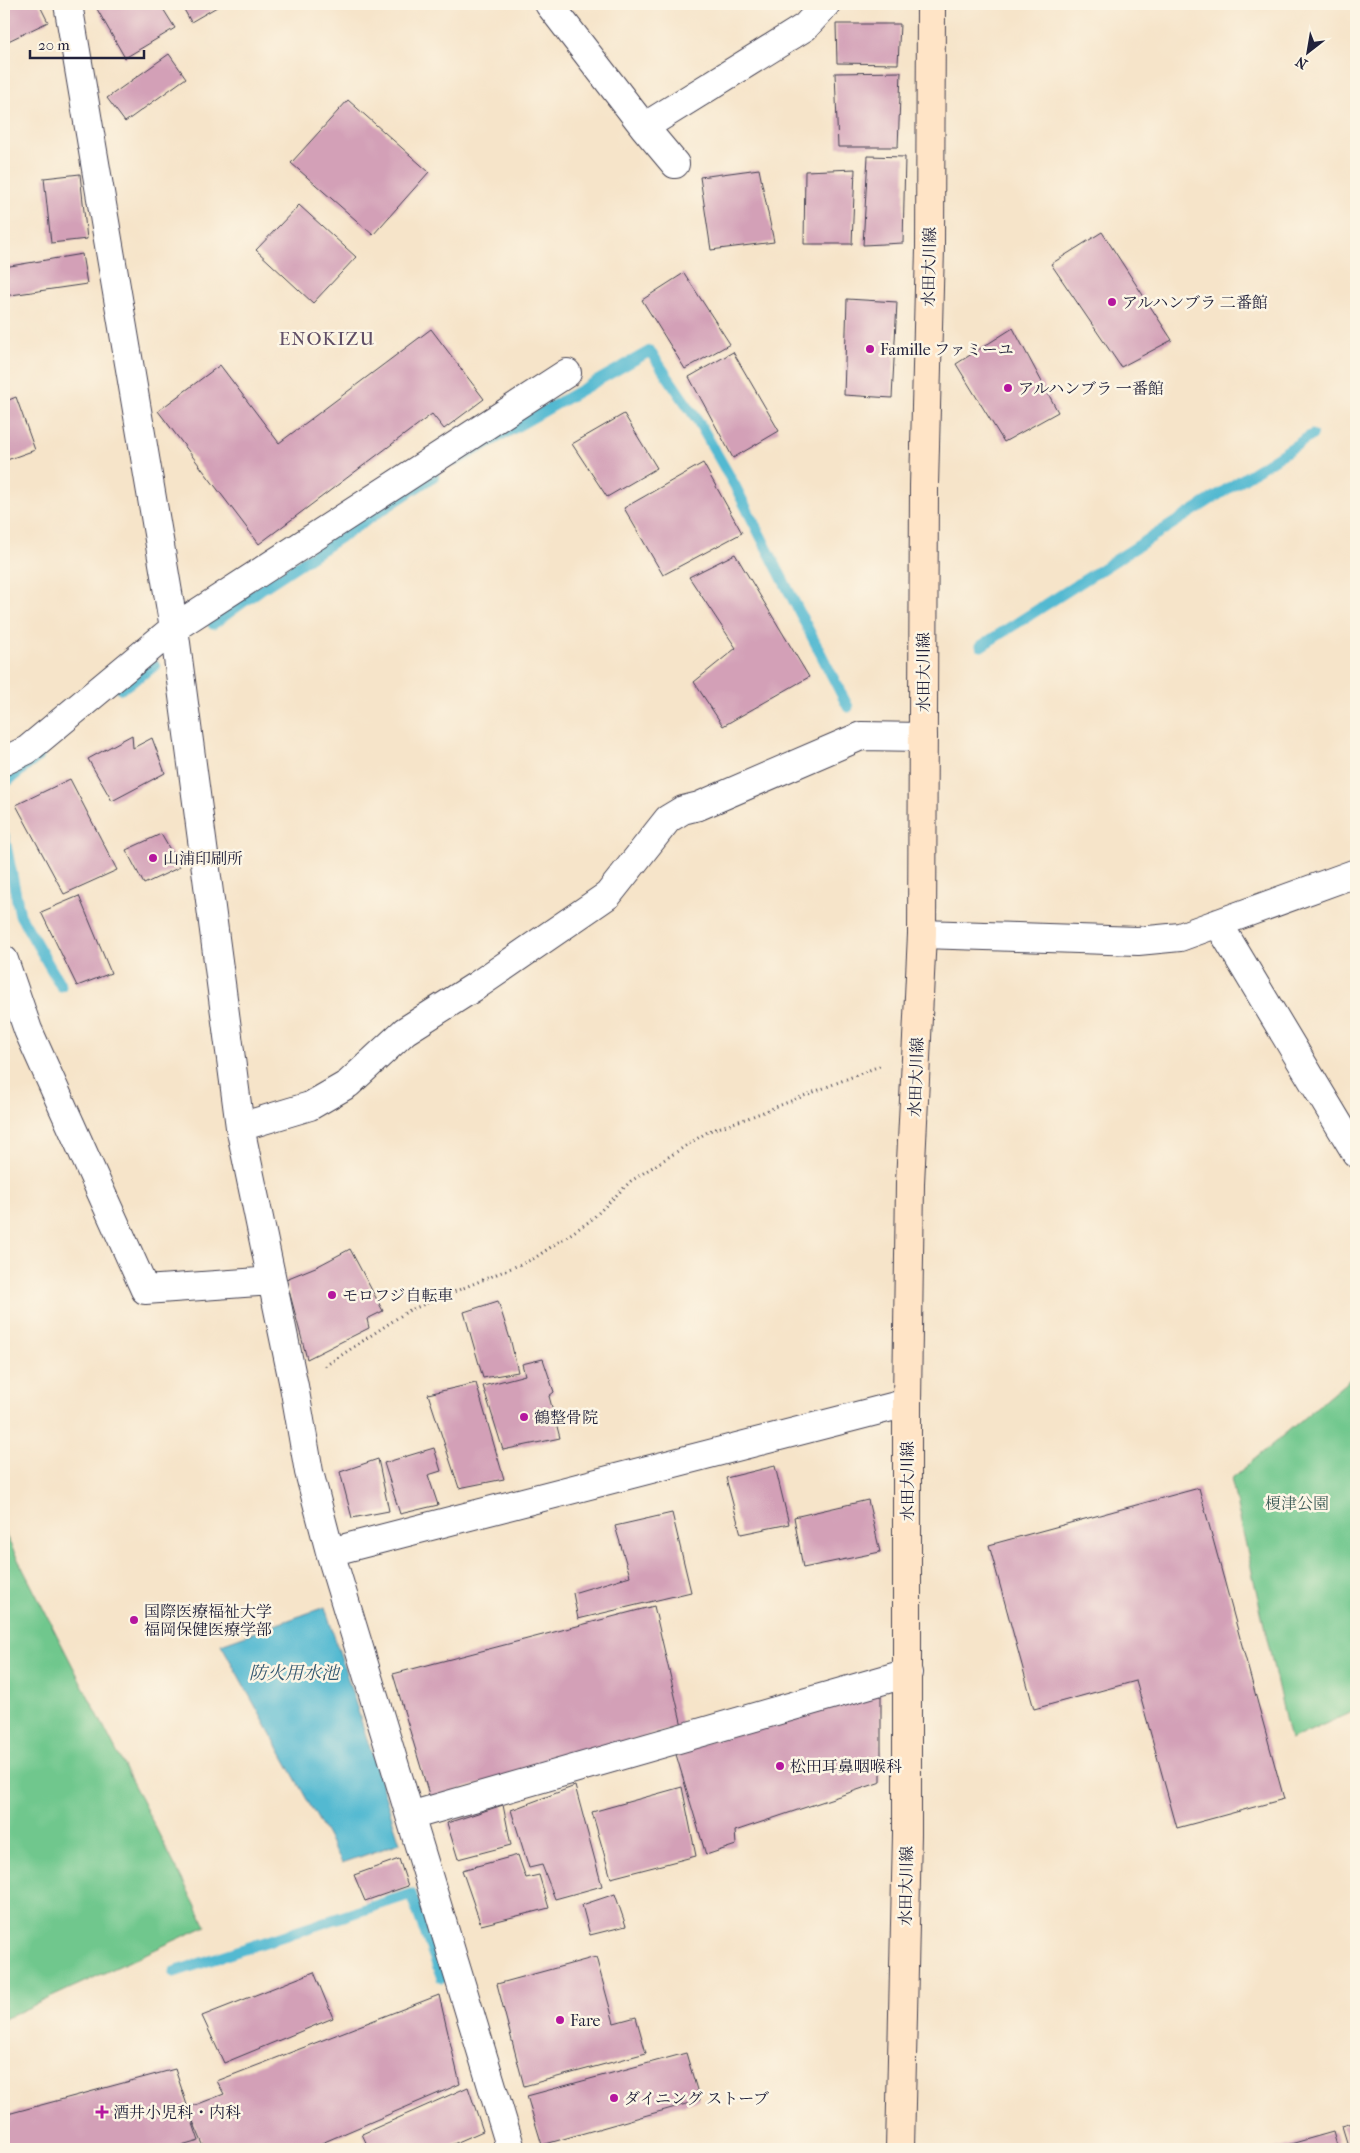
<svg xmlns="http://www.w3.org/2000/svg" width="1360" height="2153" font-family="'IM FELL French Canon','Noto Serif JP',serif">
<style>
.green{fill:#70c78d;stroke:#497464}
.water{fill:#53b9d1;stroke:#3a6e86}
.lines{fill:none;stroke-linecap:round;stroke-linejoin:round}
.stream{stroke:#53b9d1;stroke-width:11}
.building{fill:#d3a0b7}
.minor-casing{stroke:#423f50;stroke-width:30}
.secondary-casing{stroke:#423f50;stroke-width:30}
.path{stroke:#423f50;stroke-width:3;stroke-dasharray:1 4;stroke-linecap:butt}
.minor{stroke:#fff;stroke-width:28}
.secondary{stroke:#ffe4c6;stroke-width:28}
.poi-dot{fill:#b5179e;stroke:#fcf5e5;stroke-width:2}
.labels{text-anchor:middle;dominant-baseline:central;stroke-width:5;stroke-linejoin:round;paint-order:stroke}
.street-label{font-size:16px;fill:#22223b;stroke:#fcf5e5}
.poi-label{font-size:16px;fill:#22223b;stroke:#fcf5e5;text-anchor:start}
.park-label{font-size:16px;fill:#3d5c58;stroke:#fcf5e5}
.water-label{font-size:18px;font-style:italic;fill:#335770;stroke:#fcf5e5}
.quarter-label{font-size:19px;letter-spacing:1px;fill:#604e66;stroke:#fcf5e5}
</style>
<rect width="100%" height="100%" fill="#fcf5e5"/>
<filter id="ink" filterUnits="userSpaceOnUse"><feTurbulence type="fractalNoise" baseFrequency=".02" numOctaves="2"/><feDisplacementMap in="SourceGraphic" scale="10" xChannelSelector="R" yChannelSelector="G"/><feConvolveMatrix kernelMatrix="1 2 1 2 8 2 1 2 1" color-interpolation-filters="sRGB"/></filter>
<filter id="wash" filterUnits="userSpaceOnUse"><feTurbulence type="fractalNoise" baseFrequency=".0096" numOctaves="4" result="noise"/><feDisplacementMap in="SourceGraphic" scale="20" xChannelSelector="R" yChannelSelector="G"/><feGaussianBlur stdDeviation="1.12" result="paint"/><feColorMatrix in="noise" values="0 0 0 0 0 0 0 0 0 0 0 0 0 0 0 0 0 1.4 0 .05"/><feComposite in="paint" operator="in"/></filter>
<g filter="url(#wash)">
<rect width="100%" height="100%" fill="#f6e4c9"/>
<!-- green -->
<path class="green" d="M1356 1374V1710L1290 1740 1231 1479Z
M4 1532 206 1926 4 2019Z"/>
<!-- water -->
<path class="water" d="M325 1607 400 1843 342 1863 221 1644Z"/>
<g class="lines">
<!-- stream -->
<path class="stream" d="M456 461 650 351 698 421 735 486 848 707
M213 624 260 590 434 476
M981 646 1312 435
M121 689 155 666
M4 784 39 756
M4 835 20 915 61 986
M174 1972 411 1894 442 1978"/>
</g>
<g id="blocks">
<!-- building -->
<path class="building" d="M4 4H39L48 22 4 43Z
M106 4H160L175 28 125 58 97 9Z
M181 4H222L191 22Z
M836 24H900L898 64 837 63Z
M169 54 186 78 125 122 107 98Z
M901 72 898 147H838L835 73Z
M348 100 429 172 373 235 291 163Z
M868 156 905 157 903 243 863 245Z
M759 169 774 242 711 250 700 177Z
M855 169 852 244H804L805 171Z
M80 174 87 239 51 243 44 178Z
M299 205 356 257 313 303 256 250Z
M1102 232 1172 340 1121 367 1051 264Z
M82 254 87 284 4 296V267Z
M684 273 730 344 685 369 642 300Z
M847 299 897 302 892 398 844 395Z
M1013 328 1058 412 1004 442 956 364Z
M431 329 484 399 444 429 432 414 259 544 158 411 220 365 279 443Z
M733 352 779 431 733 458 689 377Z
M16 397 35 450 4 461V402Z
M624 414 657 468 607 497 572 444Z
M703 463 742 533 663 575 624 508Z
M735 554 809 677 723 726 694 682 736 648 689 577Z
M132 735 133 748 152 738 165 773 112 801 88 759Z
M70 779 117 870 64 894 16 805Z
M161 834 180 867 144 884 126 850Z
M79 896 111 973 77 986 41 912Z
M350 1249 383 1311 367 1319 369 1328 307 1359 286 1279 318 1266Z
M498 1301 511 1342 518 1372 483 1378 464 1312Z
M543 1359 554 1392 549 1396 560 1438 503 1450 483 1386 525 1375 522 1364Z
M476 1383 504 1479 459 1488 428 1394Z
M434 1448 441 1471 428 1475 438 1505 400 1514 384 1463Z
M378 1459 389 1511 352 1518 340 1472Z
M775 1466 789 1524 741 1534 726 1478Z
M1199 1488 1284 1799 1177 1828 1136 1681 1034 1709 989 1545Z
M868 1500 880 1552 803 1568 794 1517Z
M672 1513 691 1592 578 1619 573 1593 630 1576 615 1526Z
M654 1606 682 1726 430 1798 393 1674Z
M881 1693V1782L735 1831 736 1845 706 1855 675 1751Z
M575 1786 602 1886 555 1899 542 1865 529 1868 511 1810Z
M682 1787 696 1856 611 1878 592 1812Z
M503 1805 511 1845 458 1859 447 1823Z
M518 1855 526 1878 539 1875 549 1908 481 1925 462 1870Z
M399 1859 408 1886 365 1901 354 1875Z
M615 1894 626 1926 590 1935 582 1905Z
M596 1957 614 2023 636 2017 646 2053 524 2086 497 1984Z
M314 1972 333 2018 224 2063 202 2016Z
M439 1995 460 2084 308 2149H205L189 2112 199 2141 171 2149H4V2115L175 2069 188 2108 224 2094 217 2081Z
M686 2053 700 2100 542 2145 527 2096Z
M468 2087 483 2131 442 2149H430L429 2147 422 2149H369L362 2134Z
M1356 2122V2149H1349L1342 2126Z
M1333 2132 1338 2149H1273Z"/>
</g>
</g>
<g filter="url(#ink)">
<use href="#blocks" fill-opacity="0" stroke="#423f50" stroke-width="1"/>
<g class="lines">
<!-- minor casing -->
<g class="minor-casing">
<path id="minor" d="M68 4 174 628 240 1127 294 1386 309 1472 330 1552 511 2149
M549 4 644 127
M675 164 644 127 805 27 826 4
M4 761 27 750 174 628 567 373
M1218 923 1356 1153
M922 934 1138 941 1180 937 1356 873
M4 960 28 1030 145 1290 272 1281
M240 1127 310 1106 348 1084 405 1031 476 986 608 895 668 819 683 810 699 806 861 736 923 737
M330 1552 907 1403
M410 1816 908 1673"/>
</g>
<!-- secondary casing -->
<g class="secondary-casing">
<path id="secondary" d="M900 2149 907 1834V1403L910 1183 922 934 924 486 930 248 931 4"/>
</g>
<!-- path -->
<path class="path" d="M325 1366 408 1311 533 1259 590 1221 631 1181 709 1131 748 1118 882 1065
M858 2149 867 2148"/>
<!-- minor -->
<use href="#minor" class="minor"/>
<!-- secondary -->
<use href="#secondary" class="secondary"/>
</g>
</g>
<!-- markers -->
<g class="poi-dot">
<circle cx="1112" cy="302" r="5"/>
<circle cx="870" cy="349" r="5"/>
<circle cx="1008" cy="388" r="5"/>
<circle cx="153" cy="858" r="5"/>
<circle cx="332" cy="1295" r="5"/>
<circle cx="524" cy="1417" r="5"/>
<circle cx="134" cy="1620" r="5"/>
<circle cx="780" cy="1766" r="5"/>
<circle cx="560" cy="2020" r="5"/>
<circle cx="614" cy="2098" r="5"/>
<path d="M99.5 2104.5h5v5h5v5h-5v5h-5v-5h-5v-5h5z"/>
</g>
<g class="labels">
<!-- street labels -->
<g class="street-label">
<text transform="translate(929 267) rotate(-89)">水田大川線</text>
<text transform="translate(923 672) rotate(-90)">水田大川線</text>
<text transform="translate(916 1077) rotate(-88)">水田大川線</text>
<text transform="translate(907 1481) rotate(-90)">水田大川線</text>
<text transform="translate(906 1886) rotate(-89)">水田大川線</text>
</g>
<!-- poi labels -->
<g class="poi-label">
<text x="1122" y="302">アルハンブラ 二番館</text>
<text x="880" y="349">Famille ファミーユ</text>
<text x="1018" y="388">アルハンブラ 一番館</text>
<text x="163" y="858">山浦印刷所</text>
<text x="342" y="1295">モロフジ自転車</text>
<text x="534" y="1417">鶴整骨院</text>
<text x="144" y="1611">国際医療福祉大学<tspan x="144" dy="18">福岡保健医療学部</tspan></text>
<text x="790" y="1766">松田耳鼻咽喉科</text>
<text x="570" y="2020">Fare</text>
<text x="624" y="2098">ダイニング ストーブ</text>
<text x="113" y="2112">酒井小児科・内科</text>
</g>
<!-- park labels -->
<g class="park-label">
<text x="1297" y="1503">榎津公園</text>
</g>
<!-- water labels -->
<g class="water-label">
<text x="294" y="1673">防火用水池</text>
</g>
<!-- quarter labels -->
<g class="quarter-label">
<text x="327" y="339">ENOKIZU</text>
</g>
</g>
<!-- margin -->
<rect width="1360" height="2153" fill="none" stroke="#fcf5e5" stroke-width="20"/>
<!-- north arrow -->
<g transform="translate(1308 52) rotate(211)" stroke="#fcf5e5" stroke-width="4" paint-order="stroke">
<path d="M0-4L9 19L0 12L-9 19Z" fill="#22223b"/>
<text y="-8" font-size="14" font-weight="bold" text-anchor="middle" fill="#22223b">N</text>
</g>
<!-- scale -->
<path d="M30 50v8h114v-8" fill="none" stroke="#22223b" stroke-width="2.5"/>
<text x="38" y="50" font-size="15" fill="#22223b" stroke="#fcf5e5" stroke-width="4" paint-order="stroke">20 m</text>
</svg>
